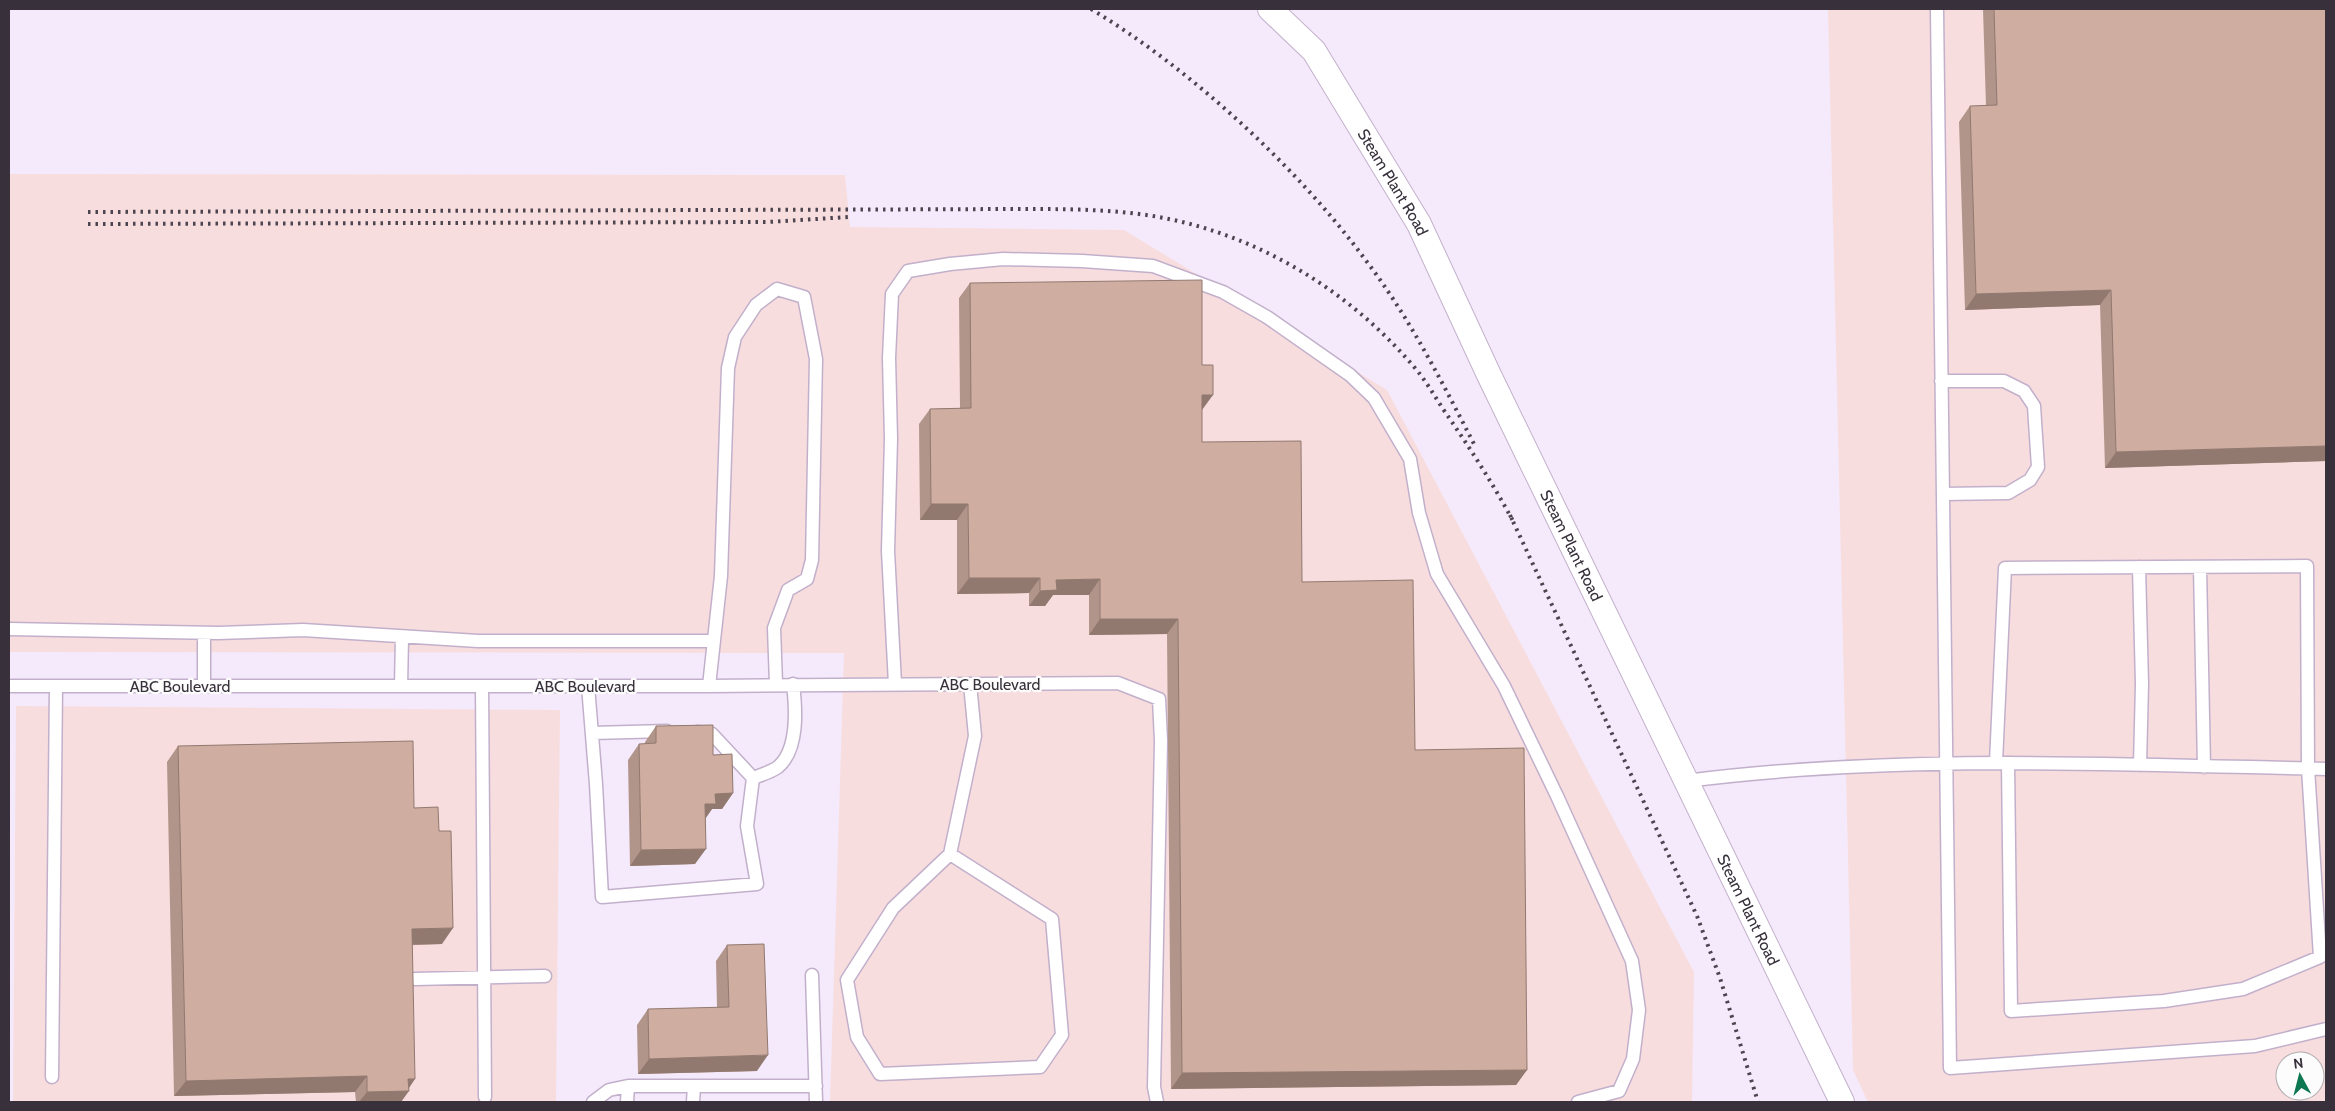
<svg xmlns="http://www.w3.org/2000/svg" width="2335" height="1111" font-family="Cabin,sans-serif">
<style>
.industrial{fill:#f8ddde;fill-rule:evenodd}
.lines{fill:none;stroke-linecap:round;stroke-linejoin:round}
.lane-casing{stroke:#c2b0cb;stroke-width:15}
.street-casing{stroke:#c2b0cb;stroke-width:26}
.lane{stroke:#fff;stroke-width:12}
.street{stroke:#fff;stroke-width:24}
.rail{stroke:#4c4550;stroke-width:4;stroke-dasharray:2.5 5;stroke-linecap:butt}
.wall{fill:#b2958a}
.shaded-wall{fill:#917970}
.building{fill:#cfada0;stroke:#917970}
.labels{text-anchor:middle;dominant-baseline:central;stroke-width:4.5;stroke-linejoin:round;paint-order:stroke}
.street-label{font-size:16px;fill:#38313c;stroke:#fcfcfc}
</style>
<rect width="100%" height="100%" fill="#f5eafb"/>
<!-- industrial -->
<path class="industrial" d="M1828 9H2326V1102H1868L1853 1070ZM2285 1061H2315V1091H2285Z
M9 174 845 175 850 227 1124 230 1387 390 1694 972 1692 1102H830L844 653 9 652Z
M16 706 560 710 556 1102H13Z"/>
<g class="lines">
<!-- lane casing -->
<g class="lane-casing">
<path id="lane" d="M1937 9 1950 1068 2255 1046 2326 1029
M1941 381H2004L2024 391 2034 406 2038 467 2030 480 2008 493 1943 494
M2139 567 2142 684 2140 765
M2200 567 2204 767
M9 629 218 633 303 630 478 641H714
M895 684 888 551 891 439 889 358 892 294 908 271 950 264 1003 259 1082 261 1153 266 1223 292 1267 317 1350 375 1374 398 1410 459 1419 513 1437 574 1504 686 1557 796 1632 961 1639 1010 1633 1059 1619 1091 1578 1102
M9 686H709L1118 683 1159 699 1161 741 1154 1087 1157 1102
M204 686V633
M401 686 402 638
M482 686 485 1097
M588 686 596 784 602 897 757 884 747 826 753 778C761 775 771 772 778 767 799 749 796 709 793 684
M709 686 721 576 728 368 735 337 756 305 777 289 804 297 816 359 812 560 807 579 788 590 774 628 776 684
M697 732 712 734 753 778
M592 733 667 731
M1996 762 2005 568 2307 566 2308 768 2320 957 2243 989 2164 1001 2011 1011 2008 763
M1686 781C1898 754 2113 764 2326 769
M950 854 1052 919 1062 1035 1040 1067 880 1074 857 1037 847 980 893 908 950 854 975 736 970 684
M812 975 816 1102
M415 979 545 976
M52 1077 56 686
M593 1102 609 1090 628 1086H816
M627 1102 628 1086
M693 1102 694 1086"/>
</g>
<!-- street casing -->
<g class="street-casing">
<g id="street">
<path id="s1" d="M1270 9 1314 51 1419 224 1489 375 1842 1102"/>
</g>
</g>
<!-- lane -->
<use href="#lane" class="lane"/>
<!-- street -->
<use href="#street" class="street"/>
<!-- rail -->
<path class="rail" d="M1091 9C1189 68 1296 166 1364 258 1408 315 1441 380 1474 444
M88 212 1021 209C1065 209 1109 209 1153 216 1255 233 1348 289 1415 368 1426 381 1434 395 1443 409 1468 445 1492 482 1513 521
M88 224 768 222 848 217
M1510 515 1697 916 1720 978 1758 1102"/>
</g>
<!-- wall -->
<path class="wall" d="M1983 9H2326V461L2105 468 2100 305 1965 310 1959 122 1970 106H1986Z
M970 283 1202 410V442L1302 582 1415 750 1527 1070 1516 1085 1171 1089 1167 634 1089 635V595H1053L1045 606H1029V593L957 594V520H920L919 424 930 409 960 408 959 298Z
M656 726 713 755 733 793 722 809H712L706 818 695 864 630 866 628 760 639 744H645V742Z
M178 746 414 808 442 944 412 945 409 1088 401 1102H356L355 1092 174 1096 167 762Z
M727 945 757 1071 638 1074 637 1025 648 1009 717 1008 716 961Z"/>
<!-- shaded-wall -->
<path class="shaded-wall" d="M2111 290 2100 305 1965 310 1976 294Z
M1202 395H1213L1202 410H1191Z
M2326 446V461L2105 468 2116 452Z
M931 504H968L957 520H920Z
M969 578H1040L1029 593 957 594Z
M1100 579 1089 595H1053L1045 606H1029L1040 591 1056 580Z
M1100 619H1178L1167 634 1089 635Z
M733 793 722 809H712L704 820 705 804 715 794Z
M706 849 695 864 630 866 641 850Z
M453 928 442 944 401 945 412 929Z
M768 1055 757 1071 638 1074 649 1059Z
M1527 1070 1516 1085 1171 1089 1182 1073Z
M367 1076 355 1092 174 1096 186 1081Z
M408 1079H415L407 1091H409L401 1102H359L367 1092Z"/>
<!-- building -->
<path class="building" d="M1994 9H2326V446L2116 452 2111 290 1976 294 1970 106 1997 105Z
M1202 280V365H1213V395H1202V442L1301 441 1302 582 1413 580 1415 750 1524 748 1527 1070 1182 1073 1178 619H1100V579L1056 580 1057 590 1040 591V578H969L968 504H931L930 409 971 408 970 283Z
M713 725V755L732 754 733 793 715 794 716 804H705L706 849 641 850 639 744 656 743V726Z
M413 741 414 808 438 807 439 831H451L453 928 412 929 415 1079H408L409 1091 367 1092V1076L186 1081 178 746Z
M764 944 768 1055 649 1059 648 1009 729 1007 727 945Z"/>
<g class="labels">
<!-- street labels -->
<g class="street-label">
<text stroke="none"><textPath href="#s1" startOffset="214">Steam Plant Road</textPath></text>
<text stroke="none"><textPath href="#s1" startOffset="619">Steam Plant Road</textPath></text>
<text x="990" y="684">ABC Boulevard</text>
<text x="180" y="686">ABC Boulevard</text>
<text x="585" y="686">ABC Boulevard</text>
<text stroke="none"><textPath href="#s1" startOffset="1024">Steam Plant Road</textPath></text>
</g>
</g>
<!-- border -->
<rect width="2335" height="1111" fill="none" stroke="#38313c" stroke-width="20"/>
<!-- north arrow -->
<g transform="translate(2300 1076) rotate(353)"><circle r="24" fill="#fcfcfc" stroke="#aeabaf"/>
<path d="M0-4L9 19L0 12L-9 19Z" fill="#0d7751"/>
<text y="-8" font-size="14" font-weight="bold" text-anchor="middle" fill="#38313c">N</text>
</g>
</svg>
